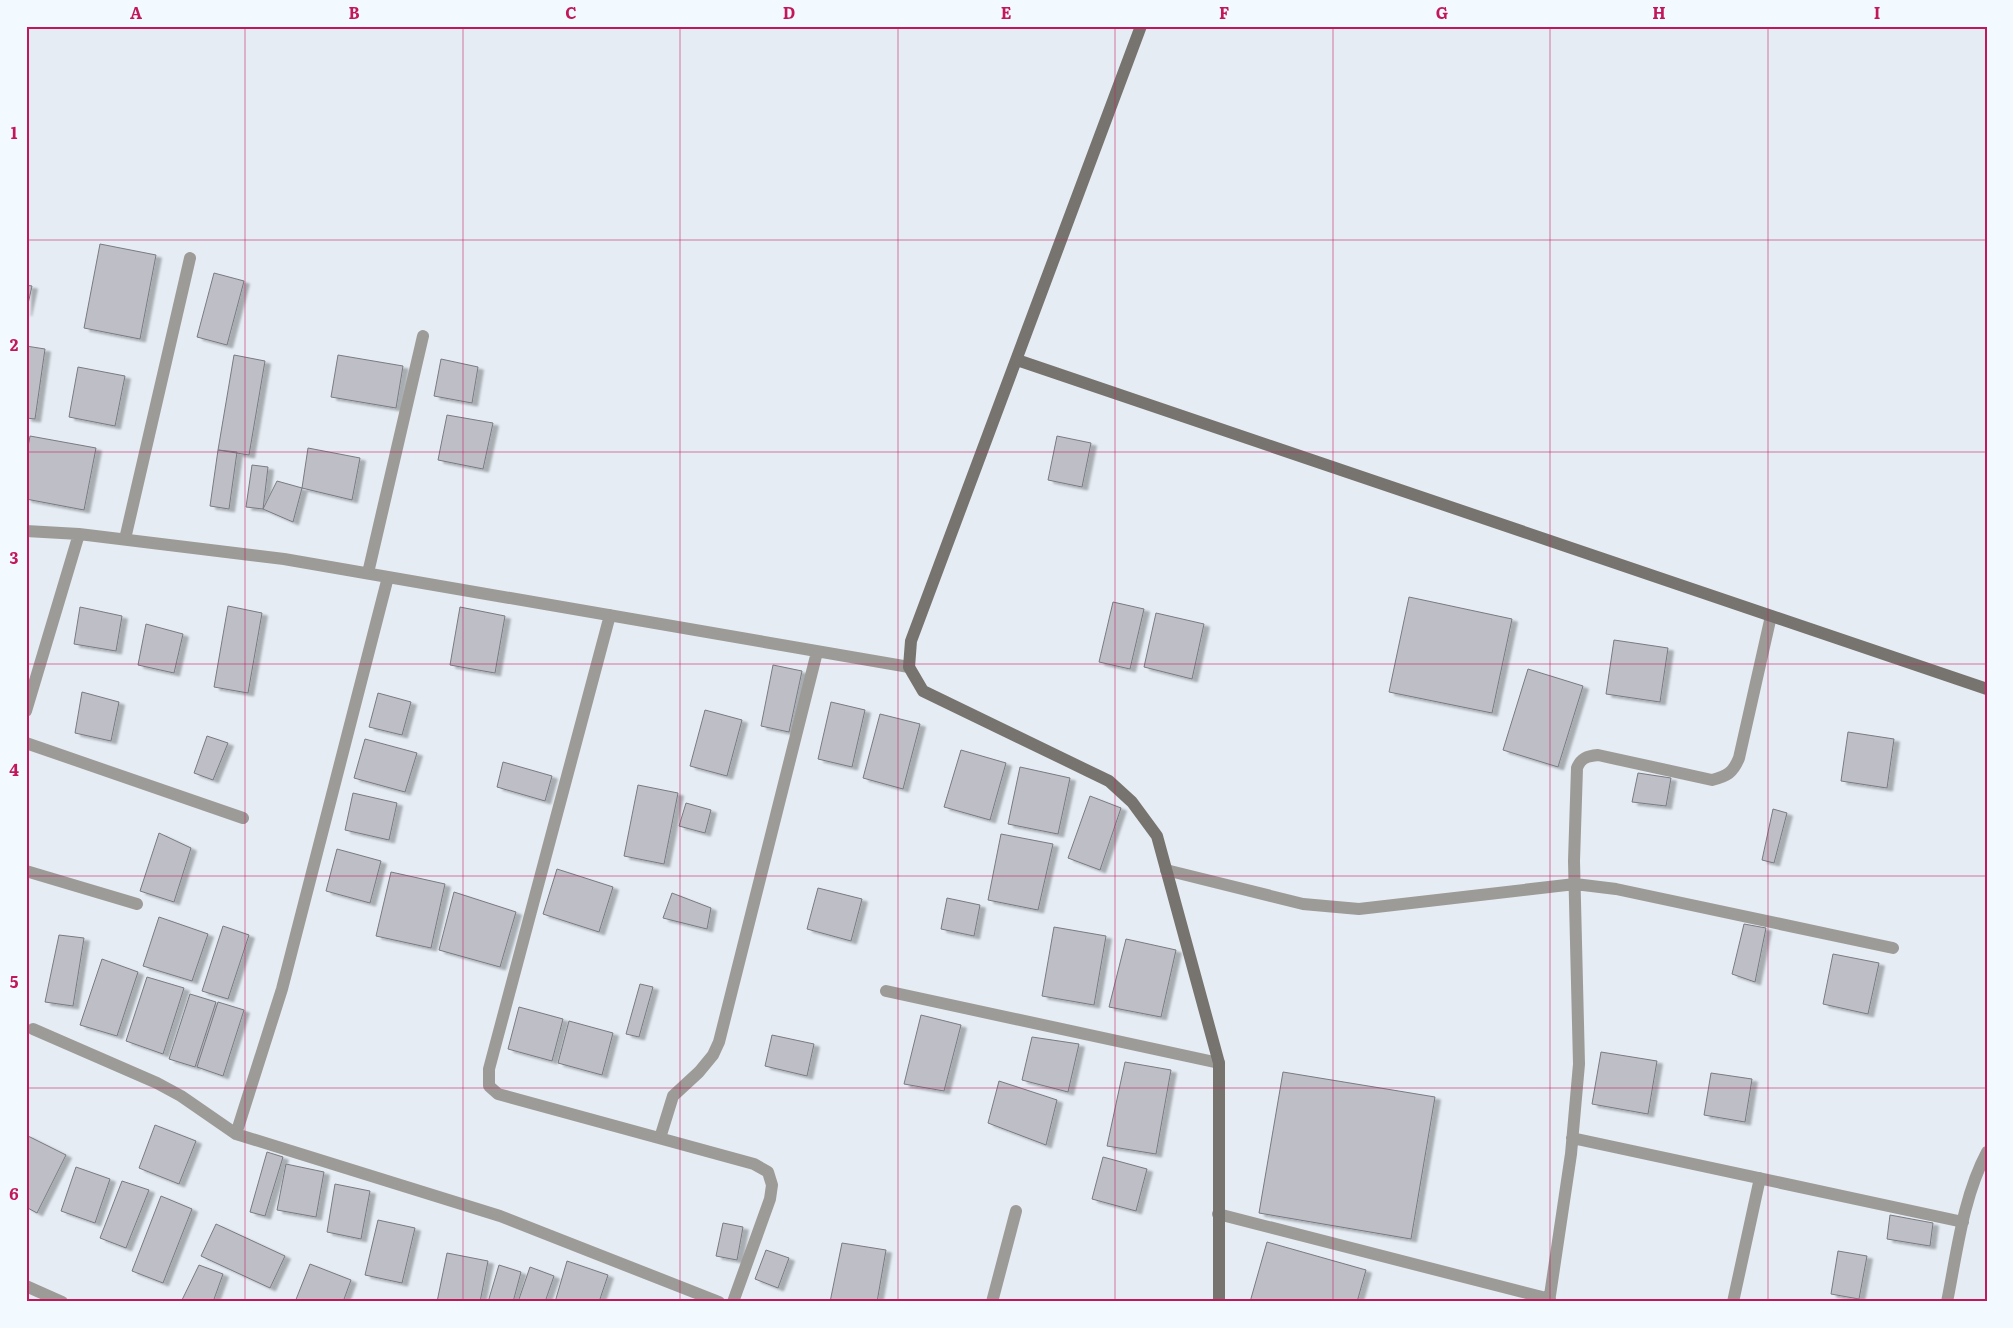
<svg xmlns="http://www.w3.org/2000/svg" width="2013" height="1328" font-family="Literata,serif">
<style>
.building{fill:#bebec7;stroke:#7a7a82;filter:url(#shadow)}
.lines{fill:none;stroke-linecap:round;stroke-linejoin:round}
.street{stroke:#9c9b97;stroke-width:12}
.secondary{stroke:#77746f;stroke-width:12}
.grid{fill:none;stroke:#c2185b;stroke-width:1;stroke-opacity:0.55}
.neatline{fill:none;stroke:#c2185b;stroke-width:2}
.grid-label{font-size:16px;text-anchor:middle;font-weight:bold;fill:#c2185b}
</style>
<defs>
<filter id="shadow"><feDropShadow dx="5.5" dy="3" stdDeviation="1" flood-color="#0004"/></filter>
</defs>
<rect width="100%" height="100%" fill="#e5ecf3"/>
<!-- building -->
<path class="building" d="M100 244 156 255 140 339 84 328Z
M214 273 244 281 227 345 197 337Z
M26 285 32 286 26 313Z
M26 346 45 349 35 419 26 418Z
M234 355 265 361 249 455 218 450Z
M338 355 403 366 396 408 331 397Z
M441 359 478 367 472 403 434 396Z
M78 367 125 376 115 426 69 417Z
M447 415 493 423 483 469 438 460Z
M30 436 96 448 84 510 26 499V457Z
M1057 436 1091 443 1082 487 1048 480Z
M308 448 360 458 352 500 302 488Z
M218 450 237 452 229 509 210 506Z
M252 465 268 467 263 509 246 507Z
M277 481 302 488 293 522 263 509Z
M1409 597 1512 619 1492 713 1389 692Z
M1113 602 1144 609 1130 669 1099 662Z
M228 606 262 613 248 693 214 687Z
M80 607 122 616 116 651 74 644Z
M460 607 505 616 495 673 450 665Z
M1156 613 1204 624 1192 679 1144 667Z
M146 624 183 634 174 673 138 665Z
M1614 640 1668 648 1660 702 1606 694Z
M773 665 802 671 789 732 761 726Z
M1528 669 1583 686 1558 767 1503 750Z
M82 692 119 702 111 741 75 733Z
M378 693 411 702 402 735 369 727Z
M831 702 865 710 852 767 818 759Z
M705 710 742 720 727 776 690 766Z
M880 714 920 724 903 789 863 778Z
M1848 732 1894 739 1887 788 1841 781Z
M207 736 228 743 213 780 194 773Z
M365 739 417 753 405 792 354 778Z
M961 750 1006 763 990 820 944 807Z
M503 762 552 776 545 801 497 787Z
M1020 767 1070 778 1058 834 1008 824Z
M1638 773 1671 778 1666 806 1632 802Z
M638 785 678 793 664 864 624 856Z
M353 793 397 803 389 840 345 830Z
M1090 796 1121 808 1100 870 1068 858Z
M686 803 711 810 705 833 679 826Z
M1773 809 1787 813 1774 863 1762 860Z
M159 833 191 848 174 902 140 891Z
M1001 834 1053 844 1038 910 988 900Z
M337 849 381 861 370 903 326 891Z
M557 869 613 887 599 932 543 914Z
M391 872 445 884 431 948 376 936Z
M818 888 862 899 851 941 807 929Z
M454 892 516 912 500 967 439 950Z
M672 893 711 908 707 929 663 918Z
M947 898 980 905 974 936 941 929Z
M159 917 208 934 192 981 143 966Z
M1744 924 1766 928 1755 982 1732 974Z
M223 926 249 935 228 999 202 991Z
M1054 927 1106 936 1094 1005 1042 996Z
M59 935 84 938 73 1006 45 1002Z
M1126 939 1176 950 1161 1017 1109 1007Z
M1833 954 1879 963 1868 1014 1823 1004Z
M102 959 138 972 117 1036 80 1025Z
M147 977 184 988 163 1054 126 1041Z
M640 984 653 987 639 1037 626 1034Z
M190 994 216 1002 195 1067 169 1059Z
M218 1002 244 1010 223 1076 197 1067Z
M519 1007 563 1019 552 1061 508 1049Z
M921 1015 961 1025 944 1091 904 1084Z
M569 1021 613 1033 602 1075 558 1063Z
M772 1035 814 1044 807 1076 765 1066Z
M1032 1037 1079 1044 1068 1092 1022 1080Z
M1601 1052 1657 1061 1648 1114 1592 1104Z
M1125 1062 1171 1070 1156 1154 1107 1146Z
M1283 1072 1435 1097 1411 1239 1259 1213Z
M1711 1073 1752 1079 1745 1122 1704 1115Z
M999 1081 1057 1100 1046 1145 988 1123Z
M155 1125 196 1141 179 1184 139 1168Z
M26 1135 66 1155 37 1213 26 1207Z
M267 1152 283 1157 265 1216 250 1212Z
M1103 1157 1147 1169 1136 1211 1092 1199Z
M286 1164 324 1172 316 1217 277 1210Z
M76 1167 110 1179 95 1223 61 1211Z
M122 1181 149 1190 126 1248 100 1238Z
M335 1184 370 1191 361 1239 327 1232Z
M161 1196 192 1209 163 1283 132 1271Z
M1890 1215 1933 1223 1930 1246 1887 1239Z
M378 1220 415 1228 402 1283 365 1275Z
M723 1223 743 1227 737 1260 716 1256Z
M216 1224 285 1256 270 1288 201 1256Z
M1267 1242 1366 1270 1357 1302H1250Z
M842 1243 886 1250 877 1302H830Z
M766 1250 789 1258 778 1288 755 1279Z
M1838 1251 1867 1256 1859 1299 1831 1294Z
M447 1253 488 1261 480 1302H437Z
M567 1261 608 1275 599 1302H555Z
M310 1264 351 1280 343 1302H295Z
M199 1265 223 1274 213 1302H181Z
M499 1265 521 1272 513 1302H488Z
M530 1267 554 1276 545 1302H518Z"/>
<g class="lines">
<!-- street -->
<path class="street" d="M26 531 79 534 284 559 909 667
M125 539 190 258
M368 573 423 336
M610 615 501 1024 489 1069V1086L498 1094 754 1164 768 1172 772 1185 770 1199 733 1302
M26 711 79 534
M26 743 243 818
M1166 870 1303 904 1359 909 1575 884 1616 889 1893 948
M26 871 137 904
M886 991 1219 1063
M33 1029 157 1083 181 1096 236 1134 500 1216 719 1302
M236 1134 282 989 388 577
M660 1138 673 1096 699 1072 713 1055 719 1042 817 652
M1572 1138 1963 1222
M1218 1214 1550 1299
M26 1286 62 1302
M992 1302 1016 1211
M1549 1302 1571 1154 1579 1064 1574 861 1577 768C1581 758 1587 756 1598 755L1712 780C1727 776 1733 773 1739 758L1771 616
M1733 1302 1760 1178
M1947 1302C1957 1252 1963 1197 1987 1152"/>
<!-- secondary -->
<path class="secondary" d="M1141 26 911 641 909 667 923 691 1109 781 1132 802 1157 836 1219 1063V1302
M1017 360 1987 689"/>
</g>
<!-- grid -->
<path class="grid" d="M245 26V1302M463 26V1302M680 26V1302M898 26V1302M1115 26V1302M1333 26V1302M1550 26V1302M1768 26V1302M26 240H1987M26 452H1987M26 664H1987M26 876H1987M26 1088H1987"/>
<!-- border -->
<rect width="2013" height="1328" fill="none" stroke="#f3faff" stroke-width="55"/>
<rect x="28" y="28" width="1958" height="1272" class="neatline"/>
<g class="grid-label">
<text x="136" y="19">A</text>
<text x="354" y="19">B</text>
<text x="571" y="19">C</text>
<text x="789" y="19">D</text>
<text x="1006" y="19">E</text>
<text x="1224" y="19">F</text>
<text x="1442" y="19">G</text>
<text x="1659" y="19">H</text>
<text x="1877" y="19">I</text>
<text x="14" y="139">1</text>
<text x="14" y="351">2</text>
<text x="14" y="564">3</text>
<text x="14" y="776">4</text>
<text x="14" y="988">5</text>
<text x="14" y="1200">6</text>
</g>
</svg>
